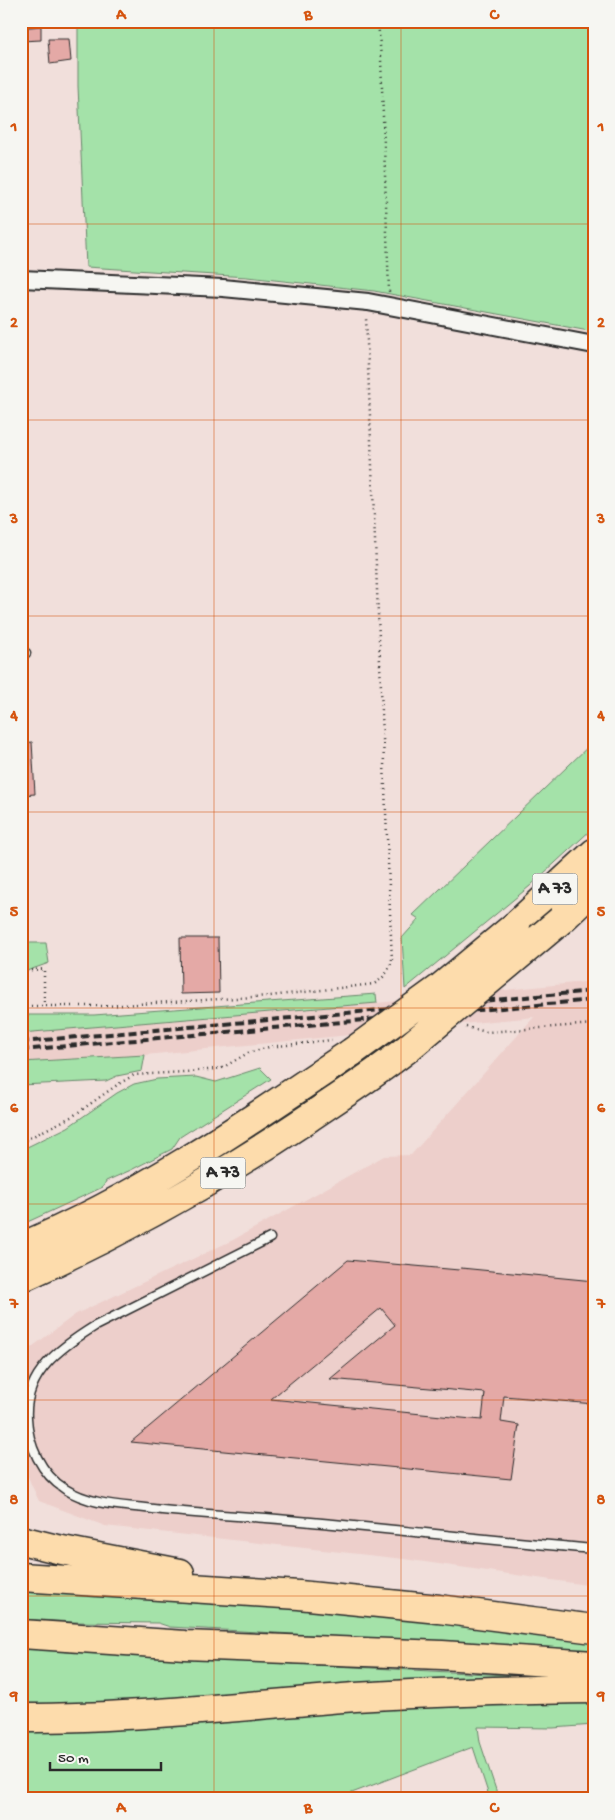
<svg xmlns="http://www.w3.org/2000/svg" width="615" height="1820" font-family="'Gochi Hand',sans-serif">
<style>
.built{fill:#edcfcb}
.green{fill:#a4e2a9;stroke:#68866a}
.building{fill:#e4a9a6;stroke:#2b2b2b;fill-rule:evenodd}
.lines{fill:none;stroke-linecap:round;stroke-linejoin:round}
.service-casing{stroke:#2b2b2b;stroke-width:11}
.minor-casing{stroke:#2b2b2b;stroke-width:20}
.motorway-casing{stroke:#2b2b2b;stroke-width:31}
.path{stroke:#2b2b2b;stroke-width:2.5;stroke-dasharray:1 4;stroke-linecap:butt}
.service{stroke:#f6f6f2;stroke-width:8}
.minor{stroke:#f6f6f2;stroke-width:16}
.motorway{stroke:#fddcac;stroke-width:28}
.rail{stroke:#2b2b2b;stroke-width:4;stroke-dasharray:8 4;stroke-linecap:butt}
.motorway-bridge-casing{stroke:#2b2b2b;stroke-width:31;stroke-linecap:butt}
.motorway-bridge{stroke:#fddcac;stroke-width:28}
.grid{fill:none;stroke:#d5540f;stroke-width:1;stroke-opacity:0.55}
.labels{text-anchor:middle;dominant-baseline:central;stroke-width:5;stroke-linejoin:round;paint-order:stroke}
.shield{fill:#f6f6f2;stroke:#686867;stroke-width:1}
.shield-label{font-size:18px;font-weight:bold;fill:#2b2b2b}
.neatline{fill:none;stroke:#d5540f;stroke-width:2}
.grid-label{font-size:16px;text-anchor:middle;font-weight:bold;fill:#d5540f}
</style>
<rect width="100%" height="100%" fill="#f1dfdb"/>
<filter id="ink" filterUnits="userSpaceOnUse"><feTurbulence type="fractalNoise" baseFrequency=".02" numOctaves="2"/><feDisplacementMap in="SourceGraphic" scale="10" xChannelSelector="R" yChannelSelector="G"/><feConvolveMatrix kernelMatrix="1 2 1 2 8 2 1 2 1" color-interpolation-filters="sRGB"/></filter>
<g filter="url(#ink)">
<!-- built -->
<path class="built" d="M594 981V1586L404 1559 105 1526 39 1501 21 1462V1355L76 1314 233 1240 384 1156 411 1155 534 1017 145 1055 21 1062V1033L377 1003Z"/>
<!-- green -->
<path class="green" d="M78 21H594V332L374 291 247 277 86 267 78 86Z
M594 741V827L530 886 405 989 402 938 419 919 413 915Z
M21 943H46L49 963 21 973Z
M376 994 377 1003 21 1033V1015H94Z
M145 1055 142 1071 117 1076 106 1081 21 1085V1062Z
M260 1068 271 1079 180 1137 172 1149 131 1170 106 1181 103 1187 21 1225V1150L68 1127 117 1093 134 1084 157 1079 196 1077 216 1082Z
M21 1590 196 1599 372 1614 594 1638V1651L170 1627 158 1623 75 1622 21 1619Z
M21 1647 160 1657 526 1676 527 1681 21 1711Z
M594 1699V1725L553 1728 478 1727 480 1742 499 1799H490L473 1747 336 1799H21V1729L328 1708Z"/>
<!-- building -->
<path class="building" d="M41 26V40L21 41V28Z
M48 39H69L71 61 50 64Z
M32 742 35 794 21 795V743Z
M180 938H218L219 993 181 994Z
M348 1260 459 1270 461 1268 594 1281V1404L504 1396 501 1422 519 1425 511 1479 131 1442ZM381 1308 395 1325 330 1379 485 1393 482 1420 271 1399Z"/>
<g class="lines">
<!-- service casing -->
<g class="service-casing">
<path id="service" d="M21 653H26
M270 1238 95 1326C61 1347 24 1373 27 1418 28 1445 41 1474 65 1489 89 1504 117 1505 145 1508 185 1513 225 1515 266 1518 375 1527 484 1540 594 1549"/>
</g>
<!-- minor casing -->
<g class="minor-casing">
<path id="minor" d="M21 279 223 288 368 302 594 345"/>
</g>
<!-- motorway casing -->
<g class="motorway-casing">
<path id="motorway" d="M561 920 594 889
M516 925 594 853
M21 1247C140 1197 246 1124 352 1052
M21 1278C121 1233 216 1180 307 1119 341 1096 375 1074 407 1049
M21 1540 57 1549 180 1573
M21 1577 299 1595 439 1609 594 1629
M21 1634 185 1645 442 1655 594 1665
M21 1718C133 1718 244 1706 355 1697 434 1692 514 1690 594 1689"/>
</g>
<!-- path -->
<path class="path" d="M378 21 381 58 389 292
M21 971 44 969V1006
M21 1006H105L270 996 374 984C384 978 388 972 392 961L366 317
M466 1027 487 1032 594 1024
M21 1142 73 1116 117 1085 134 1075 200 1071 222 1068 248 1053 269 1047 332 1040"/>
<!-- service -->
<use href="#service" class="service"/>
<!-- minor -->
<use href="#minor" class="minor"/>
<!-- motorway -->
<use href="#motorway" class="motorway"/>
<!-- rail -->
<path class="rail" d="M21 1042 594 991
M21 1050 594 1000"/>
<!-- motorway-bridge casing -->
<g class="motorway-bridge-casing">
<path id="motorway-bridge" d="M407 1049 561 920
M352 1052 440 988 516 925"/>
</g>
<!-- motorway-bridge -->
<use href="#motorway-bridge" class="motorway-bridge"/>
</g>
</g>
<!-- grid -->
<path class="grid" d="M214 21V1799M401 21V1799M21 224H594M21 420H594M21 616H594M21 812H594M21 1008H594M21 1204H594M21 1400H594M21 1596H594"/>
<g class="labels">
<!-- shield labels -->
<g class="shield">
<rect x="532.5" y="873.5" width="45" height="31" rx="4"/>
<rect x="200.5" y="1157.5" width="45" height="31" rx="4"/>
</g>
<g class="shield-label">
<text x="555" y="889">A 73</text>
<text x="223" y="1173">A 73</text>
</g>
</g>
<!-- margin -->
<rect width="615" height="1820" fill="none" stroke="#f6f6f2" stroke-width="55"/>
<!-- scale -->
<path d="M50 1762v8h111v-8" fill="none" stroke="#2b2b2b" stroke-width="2.5"/>
<text x="58" y="1762" font-size="15" fill="#2b2b2b" stroke="#f6f6f2" stroke-width="4" paint-order="stroke">50 m</text>
<rect x="28" y="28" width="560" height="1764" class="neatline"/>
<g class="grid-label">
<text x="121" y="19">A</text>
<text x="308" y="19">B</text>
<text x="494" y="19">C</text>
<text x="14" y="131">1</text>
<text x="601" y="131">1</text>
<text x="14" y="327">2</text>
<text x="601" y="327">2</text>
<text x="14" y="523">3</text>
<text x="601" y="523">3</text>
<text x="14" y="720">4</text>
<text x="601" y="720">4</text>
<text x="14" y="916">5</text>
<text x="601" y="916">5</text>
<text x="14" y="1112">6</text>
<text x="601" y="1112">6</text>
<text x="14" y="1308">7</text>
<text x="601" y="1308">7</text>
<text x="14" y="1504">8</text>
<text x="601" y="1504">8</text>
<text x="14" y="1700">9</text>
<text x="601" y="1700">9</text>
<text x="121" y="1812">A</text>
<text x="308" y="1812">B</text>
<text x="494" y="1812">C</text>
</g>
</svg>
